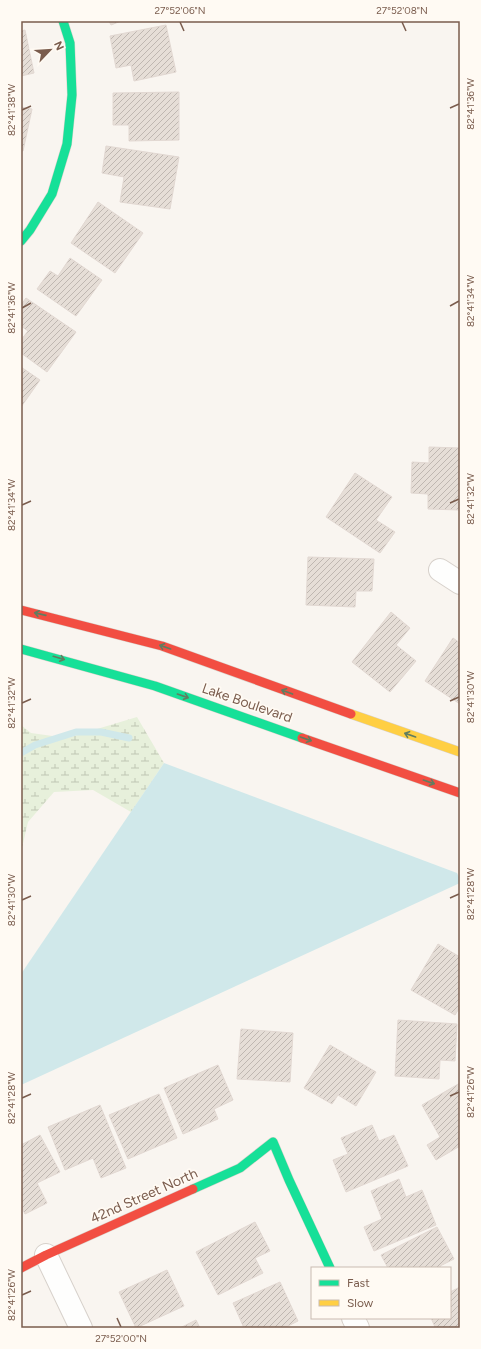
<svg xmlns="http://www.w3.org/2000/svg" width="481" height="1349" font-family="Figtree,sans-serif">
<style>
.wetland{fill:url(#wetland-marsh)}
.water{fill:#d0e8ea}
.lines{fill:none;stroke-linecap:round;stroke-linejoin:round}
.stream{stroke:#d0e8ea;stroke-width:7}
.building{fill:url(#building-hatch);stroke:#e2d8d2}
.street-casing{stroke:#d7d1cb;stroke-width:24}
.fast-casing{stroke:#d9d2cb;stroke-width:10}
.slow-casing{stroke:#d9d2cb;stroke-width:10}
.jam-casing{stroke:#d9d2cb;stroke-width:10}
.street{stroke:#fefefd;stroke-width:22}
.fast{stroke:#16e098;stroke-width:9}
.slow{stroke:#ffcf43;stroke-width:9}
.jam{stroke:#f24e42;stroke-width:9}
.oneway{stroke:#617d60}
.ticks{fill:none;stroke:#7a5c4d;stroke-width:1.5}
.labels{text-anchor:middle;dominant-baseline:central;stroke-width:3.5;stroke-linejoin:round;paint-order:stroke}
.street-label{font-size:14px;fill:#7a5c4d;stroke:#fffaf3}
.neatline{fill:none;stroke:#7a5c4d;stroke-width:1.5}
.ticks-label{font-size:10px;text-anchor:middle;fill:#7a5c4d}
</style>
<defs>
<pattern id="wetland-marsh" width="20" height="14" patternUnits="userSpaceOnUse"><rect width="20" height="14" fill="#e7f0db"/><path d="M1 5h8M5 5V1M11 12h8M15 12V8" fill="none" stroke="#c0c6b4"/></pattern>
<pattern id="building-hatch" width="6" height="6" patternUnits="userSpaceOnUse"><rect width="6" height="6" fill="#e6ded7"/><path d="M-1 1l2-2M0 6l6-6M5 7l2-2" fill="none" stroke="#bfb7b1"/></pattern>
</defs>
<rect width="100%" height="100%" fill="#f9f5f0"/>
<!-- wetland -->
<path class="wetland" d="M137 717 164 763 131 812 93 790 54 792 28 822 21 852V725L31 733 67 738Z"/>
<!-- water -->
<path class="water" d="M164 763 457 873 460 879V883L21 1085V974Z"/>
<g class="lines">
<!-- stream -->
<path class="stream" d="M21 753 35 745 76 732H101L129 738"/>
</g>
<!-- building -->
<path class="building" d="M109 21H121L111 25Z
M166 25 176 72 134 81 131 65 116 68 110 36Z
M25 30 34 73 21 76V31Z
M179 92V140L129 141V125H113V93Z
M21 107 32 109 23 151H21Z
M106 146 179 157 170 209 120 202 124 177 102 173Z
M98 202 143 233 115 273 71 243Z
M70 258 102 280 76 316 37 289 50 271 58 276Z
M26 298 76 332 47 372 21 353V340L28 331 21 326V305Z
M21 367 40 380 21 407Z
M429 447 460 448V510L428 509V494L411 493 412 462 429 463Z
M355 473 392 497 376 520 395 532 380 553 326 517Z
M308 557 374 559 372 591H356L355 607 306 605Z
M391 612 410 628 396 645 416 661 390 692 352 662Z
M453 638 460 643V704L425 681Z
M438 944 460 957V1007L455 1015 411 990Z
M398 1020 457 1024 455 1061 440 1060 439 1079 395 1076Z
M241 1029 293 1033 290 1082 237 1079Z
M330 1045 376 1072 356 1106 338 1095 332 1104 304 1088Z
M218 1065 233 1100 214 1109 218 1119 183 1134 164 1088Z
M460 1083V1146L436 1160 427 1145 440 1137 422 1105Z
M159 1094 177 1138 128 1159 109 1115Z
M100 1105 126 1168 101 1178 93 1158 65 1170 48 1127Z
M372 1125 379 1141 394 1135 408 1166 346 1192 333 1160 348 1154 341 1138Z
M40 1135 60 1172 37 1183 47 1203 25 1214 21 1206V1145Z
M399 1179 406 1197 422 1190 436 1225 374 1251 364 1227 382 1219 371 1191Z
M255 1222 270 1251 255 1258 263 1273 218 1295 196 1252Z
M437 1227 454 1259 440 1266 441 1268H388L381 1255Z
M167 1270 184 1306 136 1328 119 1292Z
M280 1282 298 1321 284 1328H244L233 1303Z
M460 1287V1328H433L435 1327 431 1318H450V1292Z
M196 1320 200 1328H180Z"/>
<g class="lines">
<!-- street casing -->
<g class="street-casing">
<path id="street" d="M440 570 460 583
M46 1255 81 1328
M353 1318 358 1328"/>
</g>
<!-- fast casing -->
<g class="fast-casing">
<path id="fast" d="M21 241 30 230 52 194 67 144 72 95 70 43 63 21
M21 649 155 686 302 738
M193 1189 240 1168 273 1142 289 1180 330 1268"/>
</g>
<!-- slow casing -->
<g class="slow-casing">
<path id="slow" d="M351 714 460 752"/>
</g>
<!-- jam casing -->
<g class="jam-casing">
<path id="jam" d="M21 610 162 646 351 714
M302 738 460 793
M21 1268 46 1255 193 1189"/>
</g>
<!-- street -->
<use href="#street" class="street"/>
<!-- fast -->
<use href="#fast" class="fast"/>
<!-- slow -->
<use href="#slow" class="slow"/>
<!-- jam -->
<use href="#jam" class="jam"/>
</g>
<!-- one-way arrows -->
<defs><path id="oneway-shaft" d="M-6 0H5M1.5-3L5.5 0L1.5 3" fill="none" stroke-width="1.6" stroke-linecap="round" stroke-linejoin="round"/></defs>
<g class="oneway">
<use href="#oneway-shaft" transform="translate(40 614) rotate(-167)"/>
<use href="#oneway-shaft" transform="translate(165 647) rotate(-161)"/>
<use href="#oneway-shaft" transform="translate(59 658) rotate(16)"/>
<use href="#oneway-shaft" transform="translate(287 692) rotate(-160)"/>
<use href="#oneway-shaft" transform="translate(183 696) rotate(19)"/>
<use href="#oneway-shaft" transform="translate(410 735) rotate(-161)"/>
<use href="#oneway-shaft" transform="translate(306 739) rotate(19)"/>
<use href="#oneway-shaft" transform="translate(429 782) rotate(19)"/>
</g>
<!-- ticks -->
<path class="ticks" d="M180 22 184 31M402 22 406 31M450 108 459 104M22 110 31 106M450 306 459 301M22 308 31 303M450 503 459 499M22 505 31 501M450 701 459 697M22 703 31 699M450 898 459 894M22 900 31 896M450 1096 459 1092M22 1098 31 1094M22 1295 31 1291M117 1318 121 1327"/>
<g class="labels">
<!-- street labels -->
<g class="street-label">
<text transform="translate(247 703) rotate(19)">Lake Boulevard</text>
<text transform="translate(144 1196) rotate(-24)">42nd Street North</text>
</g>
</g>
<!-- border -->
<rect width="481" height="1349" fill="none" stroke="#fffaf3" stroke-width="44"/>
<!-- legend -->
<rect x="311" y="1267" width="140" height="52" fill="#fffaf3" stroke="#cabbb1"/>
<rect x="319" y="1280" width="20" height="6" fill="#16e098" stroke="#cabbb1"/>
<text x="347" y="1287" font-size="12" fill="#7a5c4d">Fast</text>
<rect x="319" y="1300" width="20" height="6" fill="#ffcf43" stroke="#cabbb1"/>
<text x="347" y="1307" font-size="12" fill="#7a5c4d">Slow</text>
<!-- north arrow -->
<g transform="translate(50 50) rotate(65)" stroke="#fffaf3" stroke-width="3" paint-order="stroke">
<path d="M0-3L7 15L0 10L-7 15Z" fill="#7a5c4d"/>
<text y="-6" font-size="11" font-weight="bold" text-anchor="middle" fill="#7a5c4d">N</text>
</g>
<rect x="22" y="22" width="437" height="1305" class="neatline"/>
<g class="ticks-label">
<text x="180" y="14">27°52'06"N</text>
<text x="402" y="14">27°52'08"N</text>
<text transform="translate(470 104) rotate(-90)" y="4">82°41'36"W</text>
<text transform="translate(11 110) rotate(-90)" y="4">82°41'38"W</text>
<text transform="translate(470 301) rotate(-90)" y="4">82°41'34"W</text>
<text transform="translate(11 308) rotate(-90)" y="4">82°41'36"W</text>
<text transform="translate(470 499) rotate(-90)" y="4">82°41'32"W</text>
<text transform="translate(11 505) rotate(-90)" y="4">82°41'34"W</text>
<text transform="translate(470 697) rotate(-90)" y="4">82°41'30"W</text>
<text transform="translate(11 703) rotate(-90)" y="4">82°41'32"W</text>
<text transform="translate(470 894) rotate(-90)" y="4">82°41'28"W</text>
<text transform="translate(11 900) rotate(-90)" y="4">82°41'30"W</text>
<text transform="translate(470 1092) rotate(-90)" y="4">82°41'26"W</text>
<text transform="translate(11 1098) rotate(-90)" y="4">82°41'28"W</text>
<text transform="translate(11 1295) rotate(-90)" y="4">82°41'26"W</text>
<text x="121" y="1342">27°52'00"N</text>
</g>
</svg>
